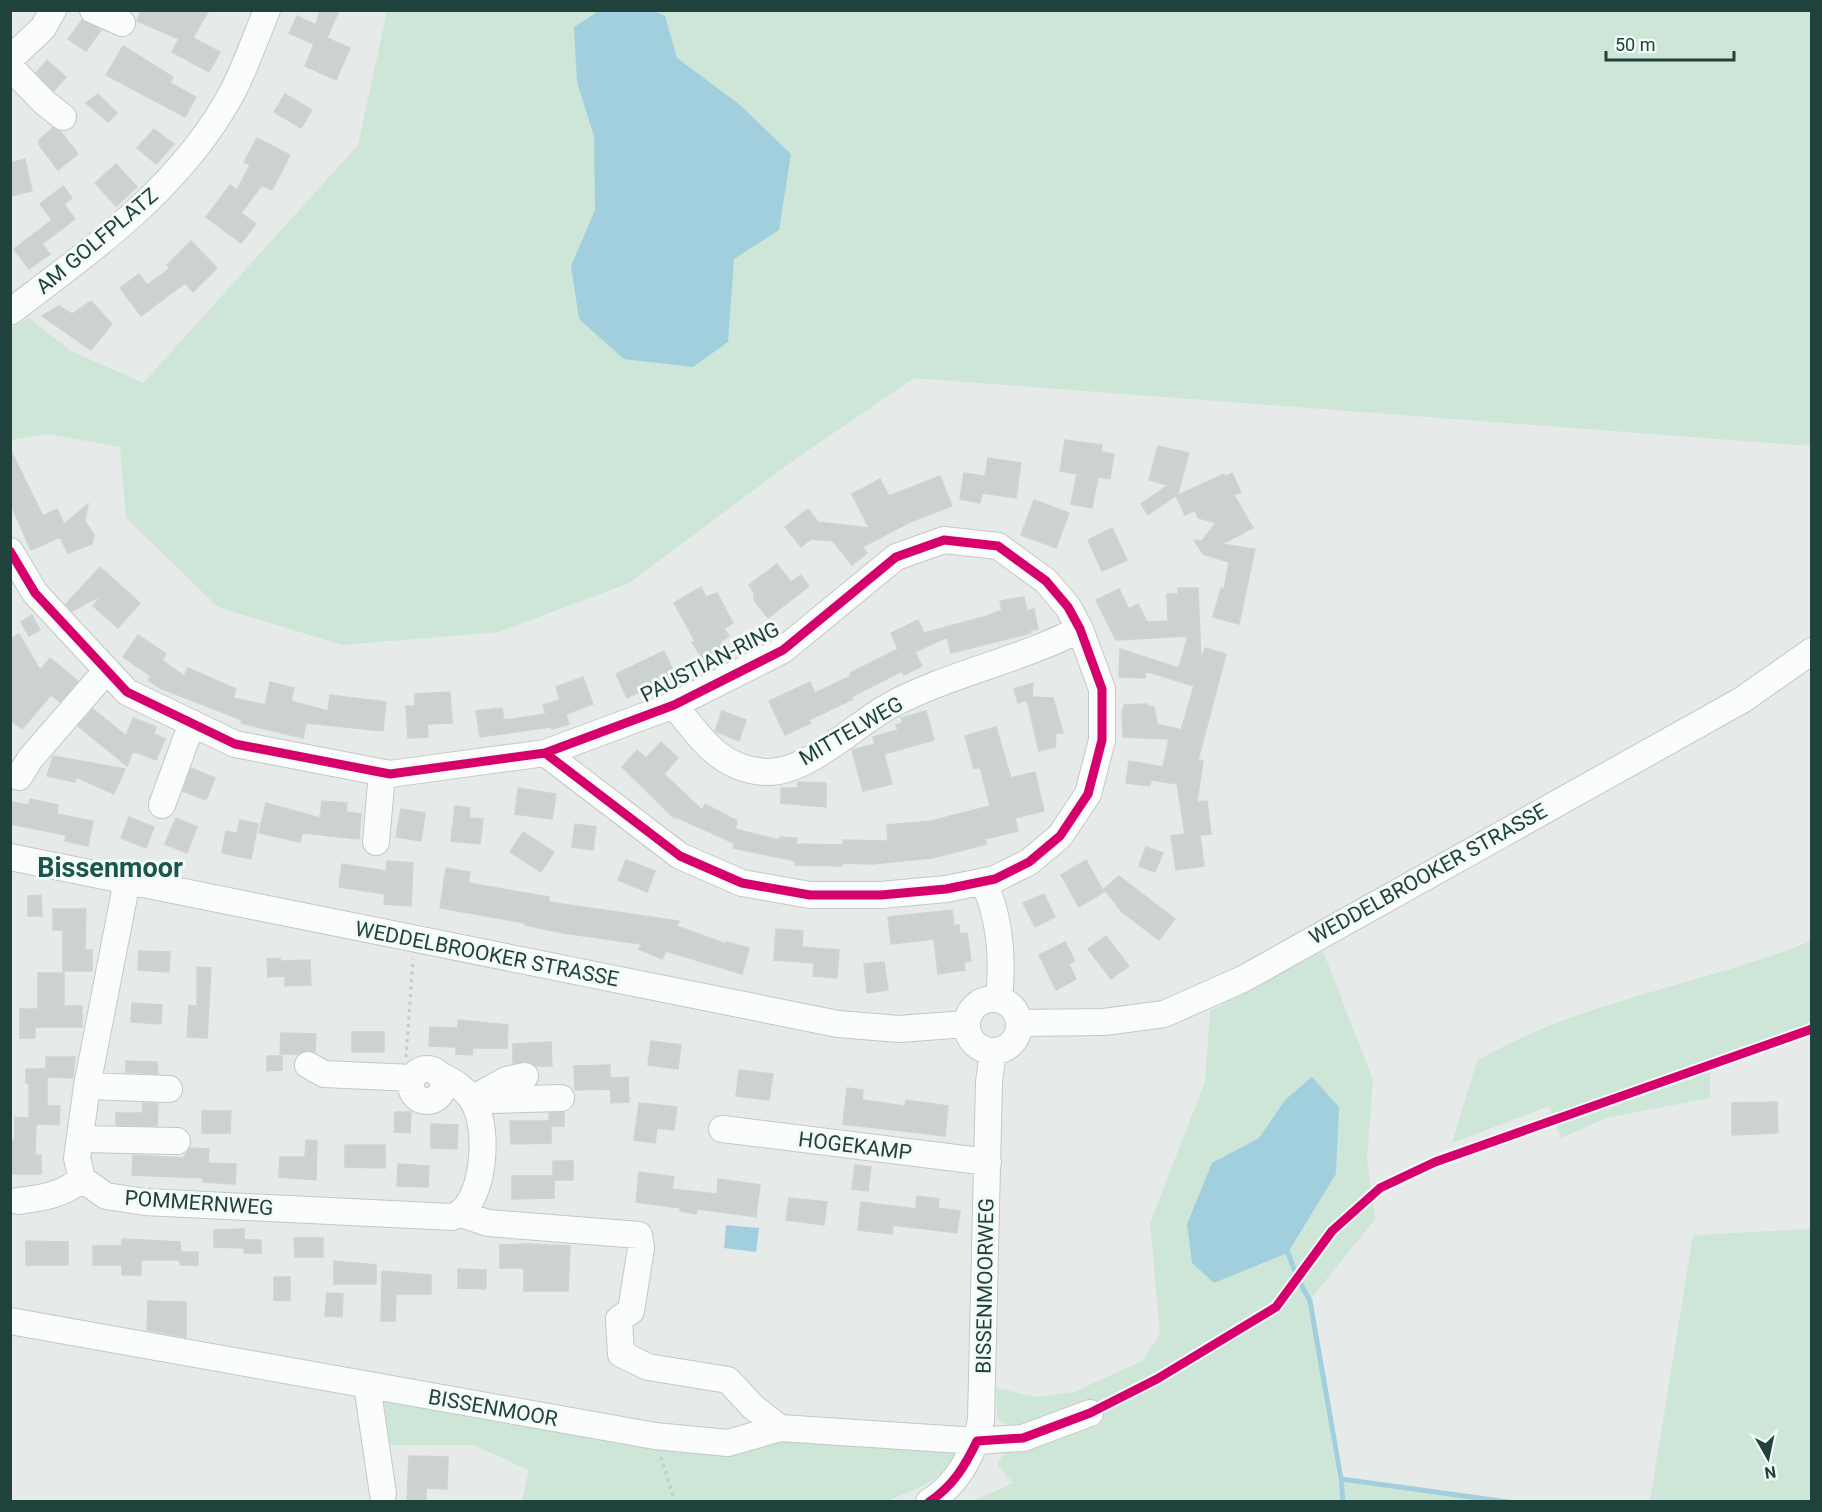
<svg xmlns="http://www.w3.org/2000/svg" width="1822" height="1512" font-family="Roboto,sans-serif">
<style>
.green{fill:#cde6d7;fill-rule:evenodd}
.water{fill:#a2cfde}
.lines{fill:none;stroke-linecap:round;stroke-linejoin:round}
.stream{stroke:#a2cfde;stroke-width:5}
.building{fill:#ccd2d0;stroke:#ced4d2;stroke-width:1.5}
.minor-casing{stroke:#c3c8c6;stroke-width:28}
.path{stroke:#c1cbc9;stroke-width:3;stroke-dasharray:3 4.5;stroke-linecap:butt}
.minor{stroke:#fbfcfc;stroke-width:26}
.cycleway-casing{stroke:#f4faf8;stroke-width:13}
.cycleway{stroke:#d6006c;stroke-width:9}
.labels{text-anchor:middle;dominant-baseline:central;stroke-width:6;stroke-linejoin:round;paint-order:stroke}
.street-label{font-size:21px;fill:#20423c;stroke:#f4faf8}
.district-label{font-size:27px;font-weight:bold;fill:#1a564e;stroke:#f4faf8}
</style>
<rect width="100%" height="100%" fill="#e6ebe9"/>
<!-- green -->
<path class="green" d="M387 11H1811V446L914 378 797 458 629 583 499 632 342 645 218 607 126 518 120 447 48 434 11 440V328L29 318 69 350 143 383 358 145Z
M1811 941V1023L1710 1059V1098L1606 1118 1561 1138 1549 1106 1452 1143 1477 1061C1580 1000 1702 985 1811 941Z
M1323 951 1373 1080 1367 1159 1375 1219 1309 1301 1341 1501 971 1502 1013 1483 997 1464 1017 1433 997 1418 996 1388 1037 1397 1074 1392 1142 1361 1160 1334 1150 1223 1205 1082 1210 1011ZM1259 1138 1336 1174 1289 1253 1214 1283 1212 1163Z
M1811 1229V1501H1650L1693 1235Z
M384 1393 657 1442 779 1432 959 1449C942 1482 919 1487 888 1501H522L529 1470 473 1445H387Z
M1343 1482 1491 1501H1345Z"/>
<!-- water -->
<path class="water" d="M599 11H654L665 16 677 58 740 105 791 154 779 230 734 259 728 342 693 367 624 359 579 319 571 266 595 210 594 136 577 82 574 27Z
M1312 1077 1339 1107 1336 1174 1288 1253 1214 1283 1192 1263 1187 1224 1212 1163 1259 1138 1285 1100Z
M726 1225 759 1228 756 1252 724 1248Z"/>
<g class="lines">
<!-- stream -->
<path class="stream" d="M1288 1253 1297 1277
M1298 1279 1310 1301 1341 1479 1508 1502
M1341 1479 1343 1502"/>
</g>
<!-- building -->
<path class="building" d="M141 10H209L193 38 220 52 209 72 172 52 179 39 137 21Z
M320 10H339L327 38 350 48 336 80 305 66 314 44 289 33 297 16 316 25Z
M82 20 101 30 86 51 68 39Z
M123 46 173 77 170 83 196 97 185 117 106 75Z
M47 60 66 77 54 91 36 73Z
M98 94 117 113 108 122 86 103Z
M285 94 312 110 301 128 274 112Z
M53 128 61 132 78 154 58 170 39 145V140Z
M154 129 174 144 156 164 137 148Z
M257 138 290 155 272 190 262 185 241 213 256 224 241 243 206 217 230 185 237 190 250 165 244 162Z
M25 159 32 191 10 196V163Z
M116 164 137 187 116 206 95 183Z
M63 186 72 198 64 204 75 219 42 244 50 254 29 269 14 249 52 220 40 204Z
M191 241 217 268 193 292 185 283 141 316 120 288 139 274 147 285 170 268 167 265Z
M91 301 112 324 91 350 42 316 59 306 72 314Z
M1065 440 1102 445 1101 452 1114 454 1110 479 1098 477 1092 508 1071 504 1077 474 1060 471Z
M1158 446 1189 453 1178 494 1148 515 1141 504 1168 485 1149 480Z
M10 449 43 516 57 509 64 524 88 504 85 521 94 535 92 544 68 553 60 537 31 550 10 503Z
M988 458 1021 463 1016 498 982 493 980 503 960 499 964 473 985 476Z
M1232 473 1241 492 1234 495 1253 528 1222 544 1255 549 1239 624 1213 617 1221 588 1224 589 1229 562 1203 554 1194 540 1202 541 1216 523 1198 518 1195 510 1185 515 1176 496 1224 474 1225 477Z
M940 476 952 506 910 522 862 547 867 553 852 565 833 541 811 539 801 547 785 527 808 509 818 522 869 528 852 494 880 479 889 496Z
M1034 500 1069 513 1056 548 1021 535Z
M1112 528 1127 560 1102 571 1088 540Z
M777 564 791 582 801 575 809 586 768 618 754 600V593L749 585Z
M100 567 140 603 118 628 93 606 102 595 72 611 66 604Z
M701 587 706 597 717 593 733 623 724 628 729 636 720 642 725 650 704 662 692 642 695 641 674 603Z
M1178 588H1198L1201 660 1205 648 1226 654 1198 760 1203 761 1197 802 1207 801 1211 834 1200 835 1204 866 1176 870 1171 836 1185 834 1177 784 1151 780 1150 786 1126 783 1129 761 1163 767 1169 739 1123 737 1122 712 1124 705 1147 704V706L1154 707 1157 724 1181 730 1194 686 1145 671V678L1119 677 1120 649 1179 668 1188 636 1116 640 1096 600 1119 589 1129 609 1138 604 1147 622 1168 621 1167 594H1178Z
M1024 597 1027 611 1034 609 1038 629 1030 630 1031 633 951 653 947 637 915 652 922 666 904 675 902 671 851 697 853 699 809 720 811 723 785 735 769 701 810 682 815 693 851 676 850 673 898 649 891 633 918 620 924 633 987 616 1002 610 1000 601Z
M32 615 40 630 29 636 21 622Z
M19 634 40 670 50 658 78 681 60 702 51 695 22 729 10 720V639Z
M138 635 166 654 162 660 184 676 188 668 236 689 233 698 265 705 270 682 294 688 291 701 328 711 330 695 386 702 383 731 306 723 303 738 241 723 242 720 160 688 148 680 151 676 123 657Z
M664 651 677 679 647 693 645 689 627 698 616 674Z
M583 677 593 704 566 714 569 724 552 729 551 727 480 737 476 711 502 708 504 720 546 714 543 705 560 700 556 687Z
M1033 683 1032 697 1053 698 1063 733H1056L1055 747 1039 751 1027 700 1018 703 1014 689Z
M450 692 452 723 427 724 428 737 408 738 406 706H415V694Z
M93 709 126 736 133 718 156 727 154 734 165 739 156 760 133 751 127 766 78 726Z
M722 711 746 720 739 741 715 731Z
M926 711 934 740 884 754 892 784 863 791 852 750 875 744 873 737 898 730 896 725 903 723 901 718Z
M996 727 1011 778 1035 772 1044 811 1015 818 1018 831 985 839 987 844 932 858 872 864 843 863 842 866 795 865 796 861 733 848 734 843 676 817 674 818 622 767 637 750 646 758 661 742 678 758 664 774 702 810 705 804 737 821 735 829 779 840 780 837 797 838 796 844 843 845V840L888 841 887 825 931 821 990 806 980 767 974 769 965 736Z
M53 756 125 769 114 794 76 777 75 782 47 776Z
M191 768 215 778 206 800 183 791Z
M798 782 826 783V807L781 803V788H798Z
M518 788 556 794 552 819 515 814Z
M30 799 58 805 57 814 93 821 88 846 65 841 66 835 10 824V802L29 805Z
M322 801 347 803 346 812 361 814 359 839 302 833 300 842 259 833 266 803 320 818Z
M455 806 470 808 469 818 483 819 480 844 451 841Z
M401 809 425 813 421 841 396 837Z
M129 817 154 827 146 848 121 838Z
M176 818 197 827 187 853 165 844Z
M240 820 258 824 251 859 222 853 226 831 237 833Z
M575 824 596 827 593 850 572 847Z
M523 832 554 852 541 872 510 852Z
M1146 847 1163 853 1155 872 1139 866Z
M626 860 655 871 647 892 618 880Z
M1086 860 1104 892 1079 907 1061 875Z
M387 861 413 863 411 906 384 904 385 894 339 887 342 864 386 871Z
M446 868 470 872 468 883 549 897V902L679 921 677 926 726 944 727 942 749 948 742 974 666 951 662 959 639 949 641 944 563 933 525 925V923L440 908Z
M1119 876 1175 919 1159 940 1122 912 1104 889Z
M1044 894 1055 917 1035 927 1023 903Z
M41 895 42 916H28V896Z
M53 909H86L85 950H92V971H63V930H53Z
M952 910 954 926 959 925 960 934 967 933 971 961 964 962 965 970 938 974 934 939 891 944 888 917Z
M776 929 803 931 802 947 839 950 837 978 813 976 814 963 774 960Z
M1106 936 1129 966 1111 979 1088 949Z
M1065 942 1075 961 1069 964 1076 979 1056 990 1039 955Z
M139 951 170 952 169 972 138 970Z
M280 958V961L310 960 311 985 285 986V976L268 977 267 959Z
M884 962 888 990 867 993 864 964Z
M197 967 211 968 207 1038 187 1037 189 1005 197 1006Z
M38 973H64V1006H82V1027H35V1038H20V1009H38Z
M132 1003 162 1005 161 1024 131 1022Z
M458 1020 508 1025 507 1048H473L472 1055 456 1054V1047L429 1046 430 1027 458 1028Z
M352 1032H384V1052H352Z
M281 1033 316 1034 315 1052 307 1050 298 1054H280Z
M651 1041 681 1045 678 1069 648 1065Z
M551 1042 552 1066H536L529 1062 513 1063V1044Z
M267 1056H282V1070L267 1071Z
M46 1057H75L73 1078 47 1077V1106H60L59 1125 36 1124 35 1155H41V1174H12L10 1140H15V1117L29 1118V1084L26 1083V1069H46Z
M126 1061 157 1062 158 1074 126 1072Z
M610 1065V1078L628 1077 629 1102 611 1103V1089L575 1090 574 1066Z
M739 1070 773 1074 769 1100 736 1096Z
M847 1088 863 1090 862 1100 905 1106 906 1100 948 1106 945 1136 843 1124Z
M1777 1102 1778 1133 1732 1135V1103Z
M143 1103 158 1104 157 1126 116 1125V1113H142Z
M639 1103 677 1107 674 1130 657 1128 655 1143 634 1140Z
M202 1111H231L230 1133H202Z
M395 1112H411L410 1133 394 1132Z
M564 1112V1126H551V1143L511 1144 510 1121H549V1113Z
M431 1124 458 1125 457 1149 431 1148Z
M306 1140 317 1141 316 1180 279 1177 280 1157H305Z
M345 1145H385V1168L345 1167Z
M190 1148 209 1149 208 1163 236 1164 235 1184 203 1182V1178L132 1175 133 1155 183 1158Z
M553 1161H573V1180H554V1198L512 1199V1176H553Z
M398 1164 429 1166 428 1187 397 1186Z
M855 1165 871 1167 868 1191 852 1189Z
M639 1172 674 1177 672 1189 717 1194 718 1179 760 1185 756 1217 697 1209 696 1214 680 1211V1208L636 1202Z
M917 1196 939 1199 938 1208 960 1211 957 1233 893 1225 892 1234 858 1230 861 1202 916 1209Z
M789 1198 827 1202 824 1225 786 1220Z
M244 1229V1248L214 1247V1230Z
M294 1238H323V1257H295Z
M122 1239 180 1242 181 1255V1252H198V1265H180V1260H141V1275H122V1265H93V1246H122Z
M244 1240H261V1253H244Z
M26 1241 68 1242V1265H26Z
M527 1244 570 1246 568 1291H524V1268H500V1245Z
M334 1261 376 1265V1284H334Z
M458 1269 486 1270V1289L458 1288Z
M382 1271 431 1275V1294H396L395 1321H381Z
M274 1277H290V1301L274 1300Z
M327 1293 343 1294 342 1317 325 1316Z
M148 1301 186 1302V1337L147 1330Z
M409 1456 448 1457 447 1489 426 1488V1502H407Z"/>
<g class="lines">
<!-- minor casing -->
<g class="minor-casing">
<path id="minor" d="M93 10 122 23
M10 59 43 28 53 10
M10 67 45 103 63 117
M10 312C94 248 182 187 233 91 246 65 256 37 267 10
M10 551 35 593 127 692 235 744 390 774 545 753 674 705 783 650 896 557 944 540 998 546 1046 581 1068 607 1080 629 1102 689V740L1088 794 1060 836 1029 862 995 879 946 889 881 895H810L742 883 680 856 545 753
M674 705C700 737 720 770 766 772 806 774 855 725 889 706 950 673 1019 661 1080 629
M19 777 30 759 107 670
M162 805 192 723
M376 842 382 773
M10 857 838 1024 899 1029 966 1024
M127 881 87 1086 77 1158 82 1179 106 1196 145 1202 452 1217C485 1206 489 1131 475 1105 468 1090 454 1082 440 1075
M984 883C1001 920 1003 959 999 999
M967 1025a26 26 0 1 1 52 0a26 26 0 1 1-52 0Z
M1019 1023 1104 1022 1164 1014 1243 979 1742 700 1812 651
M308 1065 324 1074 412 1078
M411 1085a16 16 0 1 1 32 0a16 16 0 1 1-32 0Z
M87 1086 169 1089
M472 1099 506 1080 525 1076
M474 1103 489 1100 561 1098
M722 1129 988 1162
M80 1139 177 1141
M18 1201C42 1198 63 1195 82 1179
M461 1214 488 1223 639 1235 641 1248 631 1311 619 1319 621 1354 648 1367 728 1380 753 1407 780 1428
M10 1321 655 1436 728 1443 780 1428 977 1441 1023 1438 1090 1413
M367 1385 383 1494
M929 1502C959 1483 974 1454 981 1420L989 1082 993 1051"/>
</g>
<!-- path -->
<path class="path" d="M406 1057 413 959
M661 1457 675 1502"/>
<!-- minor -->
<use href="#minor" class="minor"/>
<!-- cycleway casing -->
<g class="cycleway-casing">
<path id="cycleway" d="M10 551 35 593 127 692 235 744 390 774 545 753 674 705 783 650 896 557 944 540 998 546 1046 581 1068 607 1080 629 1102 689V740L1088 794 1060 836 1029 862 995 879 946 889 881 895H810L742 883 680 856 545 753
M929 1502C953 1486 965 1466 977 1441L1023 1438 1090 1413 1157 1379 1276 1307 1332 1231 1380 1188 1435 1162 1812 1029"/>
</g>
<!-- cycleway -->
<use href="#cycleway" class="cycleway"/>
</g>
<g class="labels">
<!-- street labels -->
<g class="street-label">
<text transform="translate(97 241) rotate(-40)">AM GOLFPLATZ</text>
<text transform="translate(710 662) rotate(-27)">PAUSTIAN-RING</text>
<text transform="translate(851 731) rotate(-30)">MITTELWEG</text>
<text transform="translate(1428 874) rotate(-29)">WEDDELBROOKER STRASSE</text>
<text transform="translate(487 954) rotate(11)">WEDDELBROOKER STRASSE</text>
<text transform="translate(855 1146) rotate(7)">HOGEKAMP</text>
<text transform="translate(199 1203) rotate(4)">POMMERNWEG</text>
<text transform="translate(985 1286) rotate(-89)">BISSENMOORWEG</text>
<text transform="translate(493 1408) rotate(10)">BISSENMOOR</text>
</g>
<!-- district labels -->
<g class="district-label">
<text x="110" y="868">Bissenmoor</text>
</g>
</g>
<!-- border -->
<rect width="1822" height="1512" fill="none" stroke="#20423c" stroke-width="24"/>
<!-- north arrow -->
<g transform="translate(1768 1458) rotate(171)" stroke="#f4faf8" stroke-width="4.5" paint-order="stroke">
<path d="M0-4.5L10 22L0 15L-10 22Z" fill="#20423c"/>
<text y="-9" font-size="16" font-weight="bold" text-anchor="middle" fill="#20423c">N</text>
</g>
<!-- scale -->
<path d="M1606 51v9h128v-9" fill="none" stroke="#20423c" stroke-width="3"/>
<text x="1615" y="51" font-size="18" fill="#20423c" stroke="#f4faf8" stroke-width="4.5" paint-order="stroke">50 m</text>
</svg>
